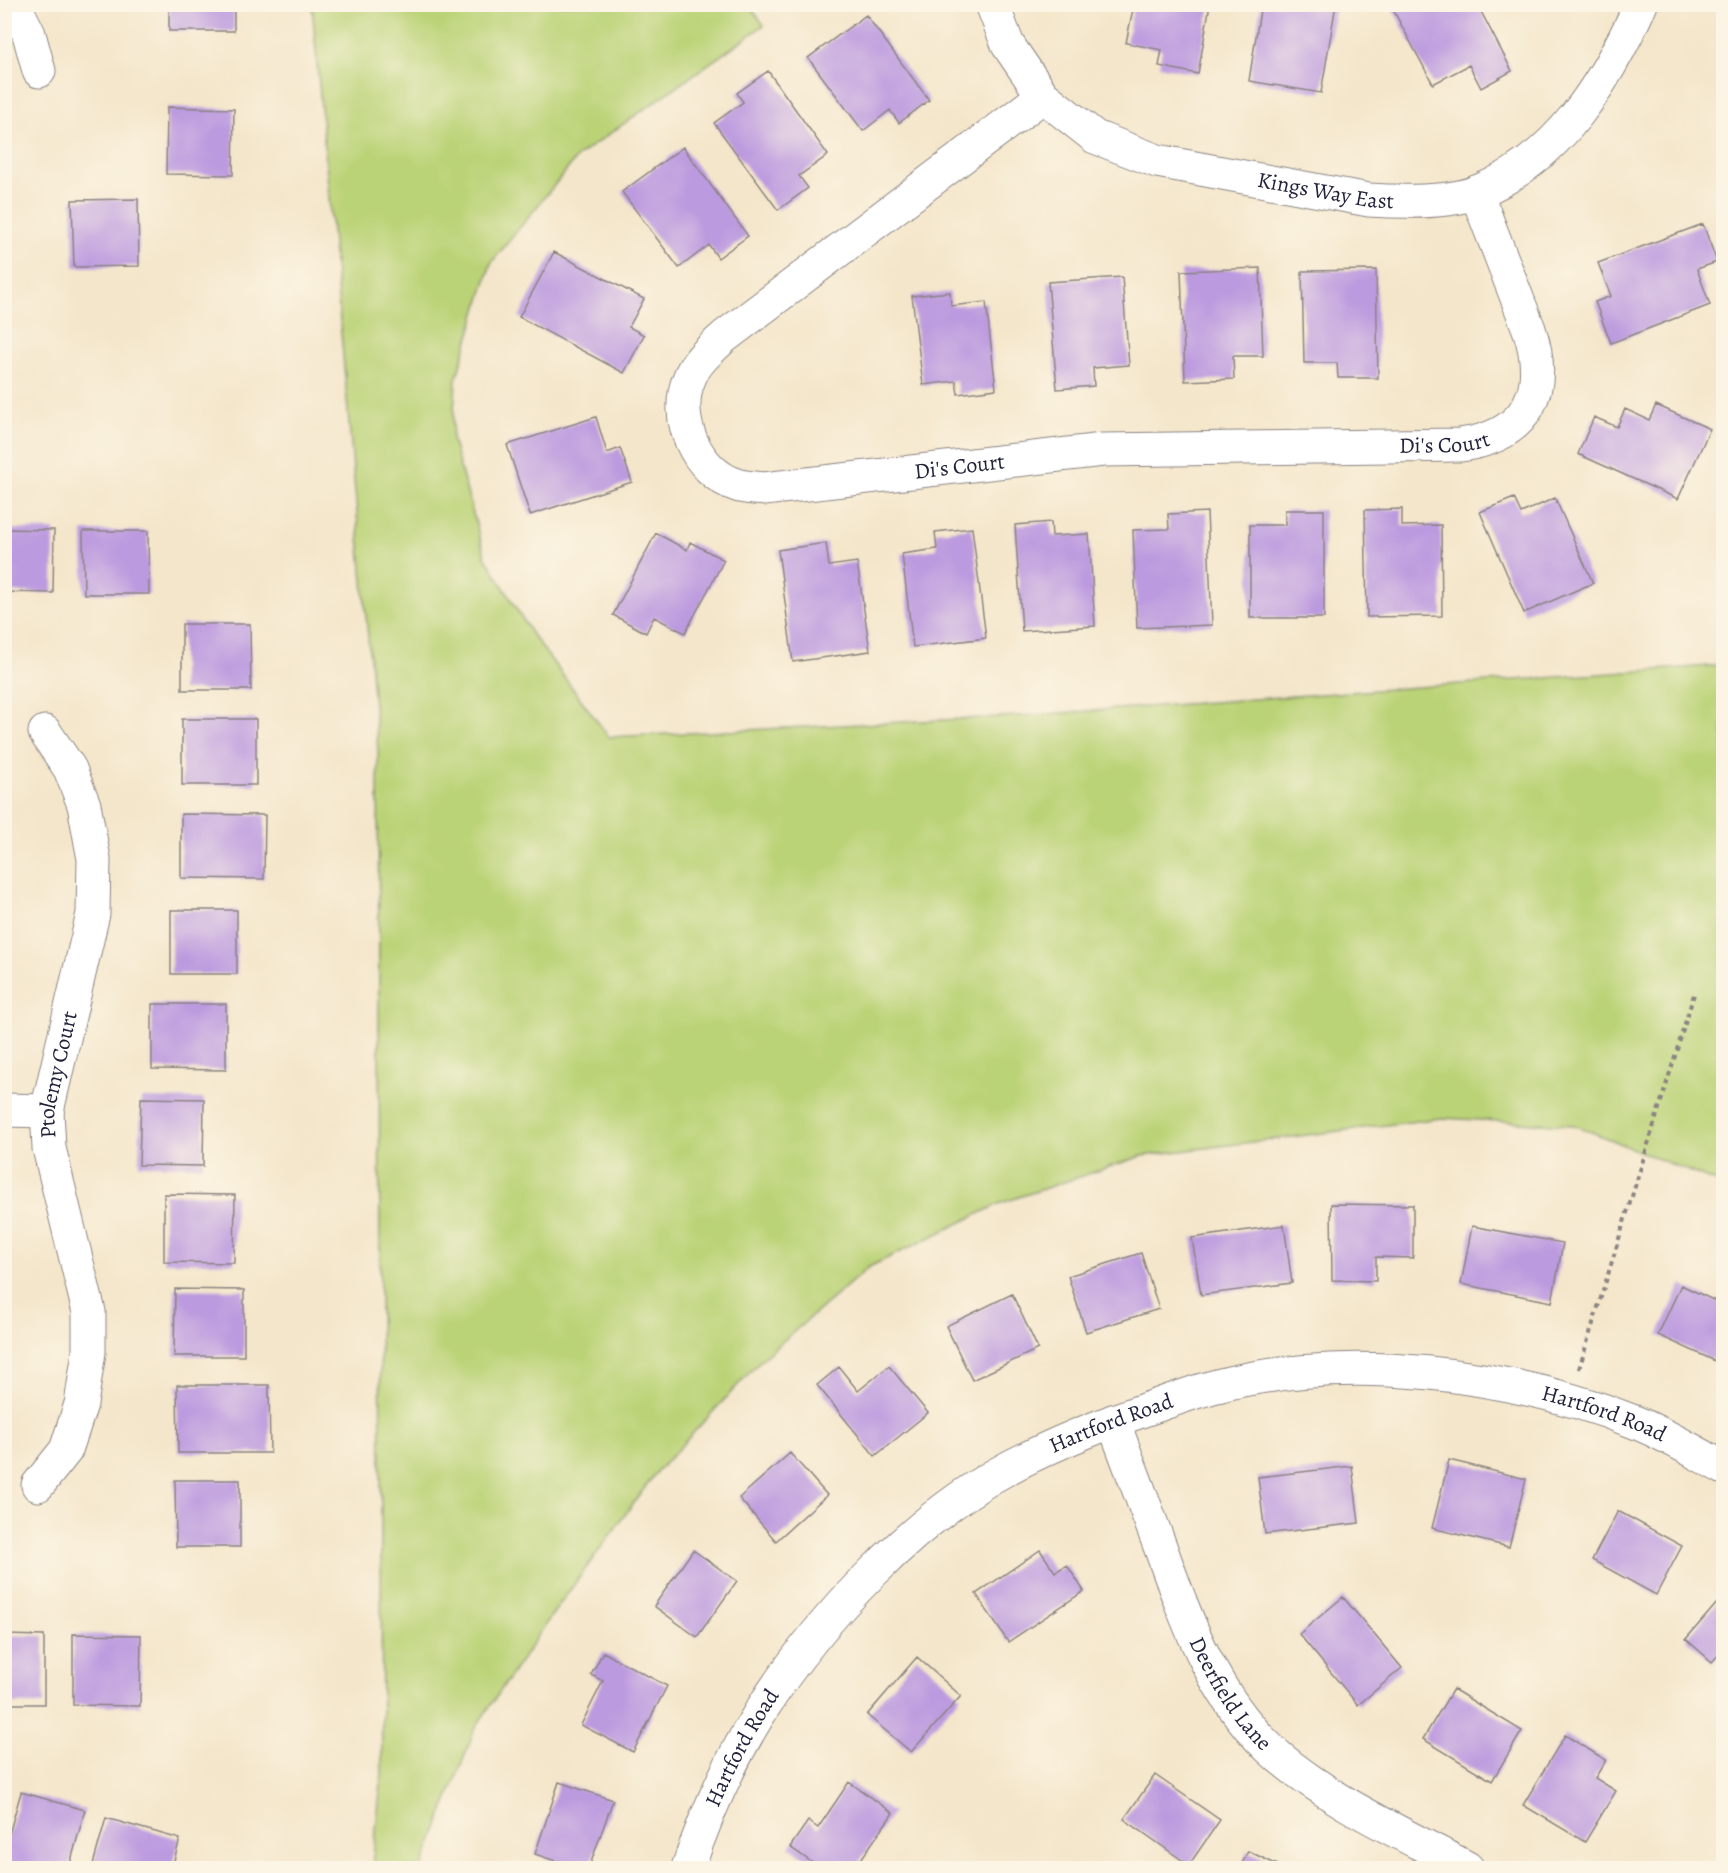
<svg xmlns="http://www.w3.org/2000/svg" width="1728" height="1873" font-family="Alegreya,serif">
<style>
.green{fill:#bbd377;stroke:#6e7a59;stroke-width:1.5}
.building{fill:#bc9adf}
.lines{fill:none;stroke-linecap:round;stroke-linejoin:round}
.minor-casing{stroke:#8b8482;stroke-width:35}
.path{stroke:#8b8482;stroke-width:4;stroke-dasharray:4.5 4.5;stroke-linecap:butt}
.minor{stroke:#fff;stroke-width:33}
.labels{text-anchor:middle;dominant-baseline:central;stroke-width:5;stroke-linejoin:round;paint-order:stroke}
.street-label{font-size:22px;fill:#22223b;stroke:#fcf5e5}
</style>
<rect width="100%" height="100%" fill="#fcf5e5"/>
<filter id="ink" filterUnits="userSpaceOnUse"><feTurbulence type="fractalNoise" baseFrequency=".0167" numOctaves="2"/><feDisplacementMap in="SourceGraphic" scale="12" xChannelSelector="R" yChannelSelector="G"/><feConvolveMatrix kernelMatrix="1 2 1 2 8 2 1 2 1" color-interpolation-filters="sRGB"/></filter>
<filter id="wash" filterUnits="userSpaceOnUse"><feTurbulence type="fractalNoise" baseFrequency=".008" numOctaves="4" result="noise"/><feDisplacementMap in="SourceGraphic" scale="24" xChannelSelector="R" yChannelSelector="G"/><feGaussianBlur stdDeviation="1.35" result="paint"/><feColorMatrix in="noise" values="0 0 0 0 0 0 0 0 0 0 0 0 0 0 0 0 0 1.4 0 .05"/><feComposite in="paint" operator="in"/></filter>
<g filter="url(#wash)">
<rect width="100%" height="100%" fill="#f4e6ca"/>
<!-- green -->
<path class="green" d="M749 5 764 25 578 156 491 263 456 380 452 439 485 556 531 633 609 737 1020 716 1723 665V1185L1574 1125 1441 1118 1142 1156 1001 1203 869 1267 762 1359 654 1475 554 1612 475 1728 422 1868H372L382 1774 378 750 312 5Z"/>
<g id="blocks">
<!-- building -->
<path class="building" d="M169 4H234V31H169Z
M1134 4H1210L1198 74 1159 66 1162 50 1126 43Z
M1261 4H1336L1321 93 1249 81Z
M1390 4H1477L1512 71 1481 88 1469 65 1433 84Z
M866 15 929 100 899 123 890 110 863 131 808 58Z
M768 71 828 155 799 176 808 188 778 210 714 123 743 102 737 93Z
M167 107 234 109 233 175 166 174Z
M683 147 748 236 718 258 709 245 679 268 622 192Z
M138 199 139 266 74 267 72 200Z
M1703 224 1717 262 1697 269 1710 305 1611 343 1595 302 1611 296 1598 263Z
M554 252 644 299 629 327 644 335 624 373 519 317Z
M1260 268 1263 356H1233L1234 379 1185 381 1181 271Z
M1376 270 1378 378H1338L1337 363H1304L1302 271Z
M1122 277 1129 365 1093 368 1094 386 1057 389 1048 282Z
M950 292 951 306 986 302 996 389 958 394 956 381 923 385 912 296Z
M1656 405 1710 429 1678 499 1578 454 1594 417 1617 427 1625 409 1649 420Z
M596 417 607 453 620 448 632 482 530 515 507 445Z
M1514 498 1521 513 1555 498 1593 583 1524 613 1480 512Z
M1402 509V526L1441 525 1442 616 1367 617 1365 510Z
M1285 510H1324V618H1250V525H1285Z
M1207 512 1212 625 1137 628 1133 530 1169 529 1168 514Z
M1051 522 1052 536 1089 534 1095 626 1022 631 1015 525Z
M972 528 986 638 913 647 902 554 937 549 935 532Z
M4 529 54 530 53 593 4 592Z
M83 531H148L149 594H84Z
M656 533 687 550 690 542 724 560 685 633 654 617 646 633 613 615Z
M826 543 829 566 857 562 870 651 793 662 778 550Z
M182 624H250L251 690H182Z
M182 719H256V785H182Z
M181 814 265 815 264 879 181 878Z
M171 910H237V974H171Z
M152 1004H226V1070L152 1069Z
M141 1098 204 1099 203 1166 139 1165Z
M164 1194 235 1195 234 1263 164 1262Z
M1331 1204 1413 1205V1258L1376 1257V1281L1332 1280Z
M1284 1225 1292 1283 1201 1295 1192 1238Z
M1472 1226 1563 1243 1552 1302 1461 1284Z
M1141 1253 1159 1309 1086 1332 1068 1276Z
M1681 1285 1724 1305V1365L1658 1335Z
M175 1289 244 1290V1356H174Z
M1012 1294 1038 1349 972 1380 946 1326Z
M889 1366 928 1413 875 1456 817 1385 839 1367 858 1391Z
M177 1385H269L270 1453H178Z
M790 1453 827 1495 776 1541 739 1498Z
M1449 1460 1526 1479 1509 1547 1432 1528Z
M1352 1466 1359 1523 1265 1534 1258 1477Z
M175 1480H240V1547H176Z
M1618 1511 1682 1546 1656 1595 1592 1560Z
M693 1550 737 1581 697 1637 654 1606Z
M1040 1550 1055 1572 1067 1565 1084 1591 1008 1642 976 1594Z
M1724 1595V1649L1712 1662 1686 1639Z
M1343 1597 1402 1668 1358 1705 1299 1634Z
M73 1634 141 1635 140 1706 73 1705Z
M4 1635 44 1636V1704H4Z
M603 1652 667 1686 633 1752 581 1725 603 1681 591 1675Z
M917 1657 961 1696 911 1752 867 1715Z
M1453 1689 1522 1731 1492 1781 1423 1739Z
M1565 1735 1606 1760 1595 1778 1616 1791 1585 1842 1523 1805Z
M1155 1775 1220 1820 1189 1865 1124 1819Z
M559 1782 613 1800 589 1868H576L535 1854Z
M849 1782 893 1813 855 1868H820L790 1847 808 1821 818 1828Z
M21 1792 85 1810 69 1868H14L4 1866V1852Z
M106 1818 180 1839 172 1868H92Z
M1248 1851 1284 1868H1240Z"/>
</g>
</g>
<g filter="url(#ink)">
<use href="#blocks" fill-opacity="0" stroke="#8b8482" stroke-width="1.5"/>
<g class="lines">
<!-- minor casing -->
<g class="minor-casing">
<g id="minor">
<path d="M14 4 29 34 39 71"/>
<path id="s1" d="M992 4 1008 45 1043 96 1095 137 1157 161 1369 200C1399 202 1449 203 1477 192 1560 159 1606 81 1641 4"/>
<path id="s2" d="M1043 96 724 337C711 349 695 362 689 379 673 418 696 472 737 485 745 488 756 488 764 489L1103 450 1460 445C1527 437 1550 391 1529 329L1476 192"/>
<path d="M4 1110 47 1111"/>
<path id="s3" d="M1113 1421C1129 1464 1145 1507 1161 1549 1188 1625 1216 1703 1279 1757 1335 1804 1404 1834 1467 1868"/>
<path id="s4" d="M38 1485 66 1450 81 1404 89 1352V1312L49 1148 47 1111 93 914 94 859 84 805 70 769 45 732"/>
<path id="s5" d="M688 1868C727 1751 785 1660 872 1573 908 1537 948 1503 992 1477 1040 1449 1092 1428 1144 1410 1168 1402 1192 1392 1217 1386 1270 1372 1334 1367 1389 1370 1470 1374 1556 1391 1632 1421 1664 1433 1694 1452 1724 1468"/>
</g>
</g>
<!-- path -->
<path class="path" d="M1579 1369 1695 991"/>
<!-- minor -->
<use href="#minor" class="minor"/>
</g>
</g>
<g class="labels">
<!-- street labels -->
<g class="street-label">
<text stroke="none"><textPath href="#s1" startOffset="410">Kings Way East</textPath></text>
<text stroke="none"><textPath href="#s2" startOffset="1294">Di's Court</textPath></text>
<text stroke="none"><textPath href="#s2" startOffset="808">Di's Court</textPath></text>
<text stroke="none"><textPath href="#s4" startOffset="429">Ptolemy Court</textPath></text>
<text stroke="none"><textPath href="#s5" startOffset="1142">Hartford Road</textPath></text>
<text stroke="none"><textPath href="#s5" startOffset="636">Hartford Road</textPath></text>
<text stroke="none"><textPath href="#s3" startOffset="298">Deerfield Lane</textPath></text>
<text stroke="none"><textPath href="#s5" startOffset="132">Hartford Road</textPath></text>
</g>
</g>
<!-- margin -->
<rect width="1728" height="1873" fill="none" stroke="#fcf5e5" stroke-width="24"/>
</svg>
